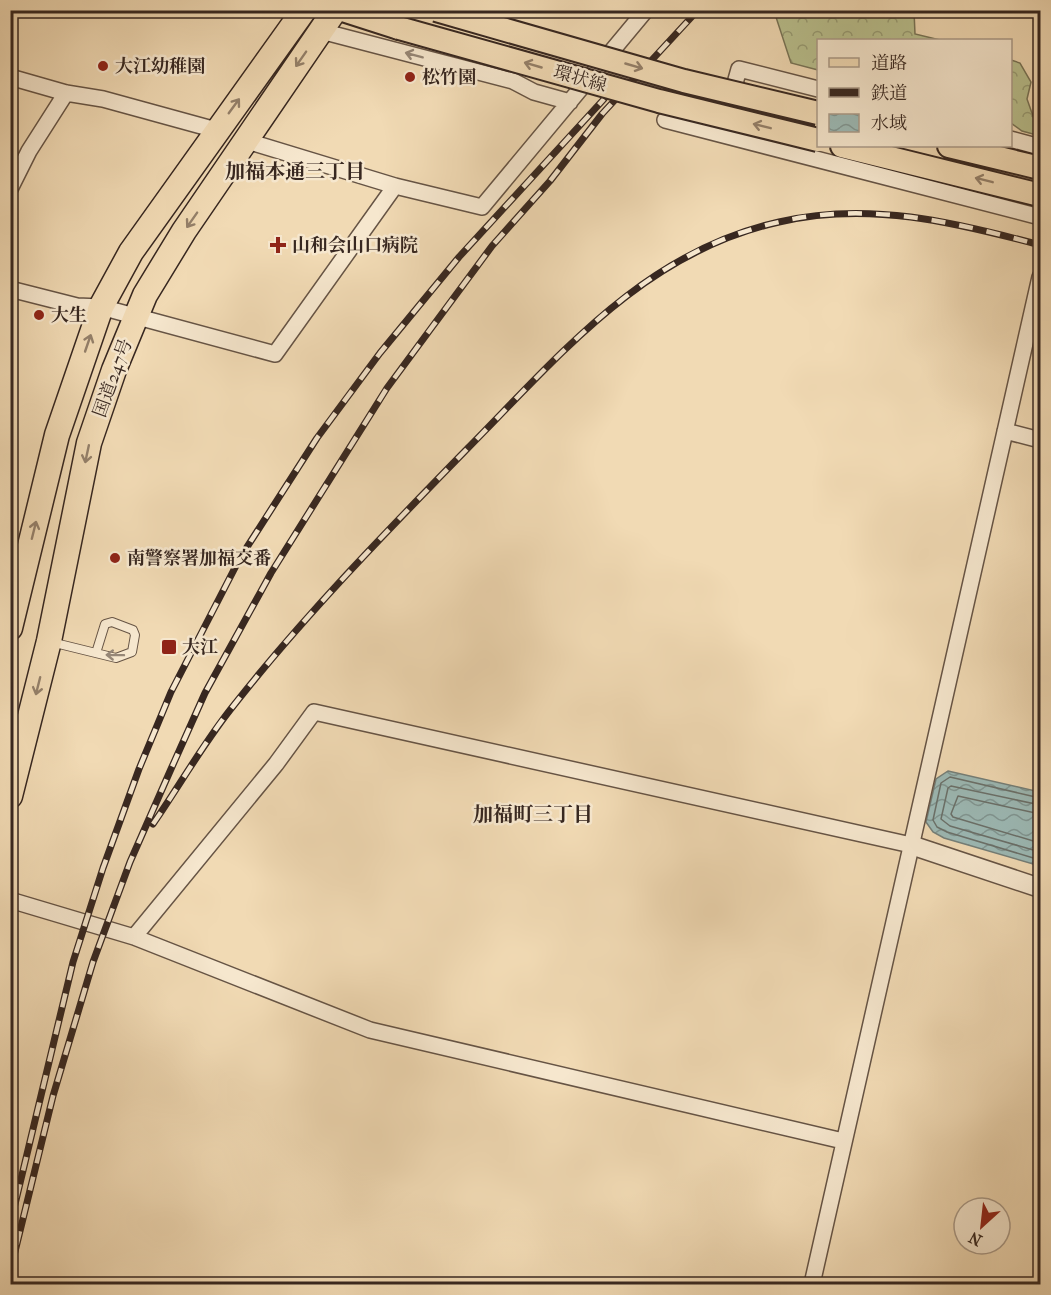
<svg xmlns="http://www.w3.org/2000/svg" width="1051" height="1295" font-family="'IM FELL French Canon','Noto Serif JP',serif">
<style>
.forest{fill:url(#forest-crowns);stroke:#787457;stroke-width:1.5}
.water{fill:url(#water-waves);stroke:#747f79;stroke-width:1.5}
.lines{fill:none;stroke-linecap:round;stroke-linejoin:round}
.shore{stroke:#6a706a;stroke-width:1.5}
.service-casing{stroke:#665445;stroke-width:10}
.minor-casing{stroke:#665445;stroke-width:18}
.tertiary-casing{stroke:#665445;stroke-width:21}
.primary-casing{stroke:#372720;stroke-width:26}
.trunk-casing{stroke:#372720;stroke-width:27}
.service{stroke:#f6e7ce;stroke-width:8}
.minor{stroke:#f6e7ce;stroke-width:15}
.tertiary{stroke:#f6e7ce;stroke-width:18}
.primary{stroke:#f1dab4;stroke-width:22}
.trunk{stroke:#f1dab4;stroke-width:24}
.rail-casing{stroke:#372720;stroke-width:7}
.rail{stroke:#f6e7ce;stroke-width:4.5;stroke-dasharray:14;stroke-linecap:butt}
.primary-bridge-casing{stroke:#372720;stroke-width:26;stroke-linecap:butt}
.primary-bridge{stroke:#f1dab4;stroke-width:22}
.oneway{stroke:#968777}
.oneway2{stroke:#94806a}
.poi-dot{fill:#8f2418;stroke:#f6e7ce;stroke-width:2}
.labels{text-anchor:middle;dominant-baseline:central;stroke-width:5;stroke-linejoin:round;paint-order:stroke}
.poi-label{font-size:18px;font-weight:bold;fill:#372720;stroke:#f6e7ce;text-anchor:start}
.street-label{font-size:18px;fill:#372720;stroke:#f6e7ce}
.neighbourhood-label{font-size:20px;font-weight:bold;fill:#372720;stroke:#f6e7ce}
</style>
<defs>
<pattern id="forest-crowns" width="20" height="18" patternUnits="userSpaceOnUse" patternTransform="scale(1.5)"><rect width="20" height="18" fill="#b9c08e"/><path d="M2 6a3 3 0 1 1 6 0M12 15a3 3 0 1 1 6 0" fill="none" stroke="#979c74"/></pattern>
<pattern id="water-waves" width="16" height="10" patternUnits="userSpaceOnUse" patternTransform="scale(1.5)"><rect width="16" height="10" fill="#9cb9b5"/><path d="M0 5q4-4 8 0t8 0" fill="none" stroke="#809693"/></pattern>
</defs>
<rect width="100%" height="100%" fill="#f1dab4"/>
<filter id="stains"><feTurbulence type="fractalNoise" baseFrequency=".00333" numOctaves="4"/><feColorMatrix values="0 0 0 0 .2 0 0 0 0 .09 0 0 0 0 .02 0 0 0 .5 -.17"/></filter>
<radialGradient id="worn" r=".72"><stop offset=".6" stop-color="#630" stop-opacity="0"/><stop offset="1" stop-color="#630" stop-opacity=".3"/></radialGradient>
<!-- forest -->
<path class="forest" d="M774 11H914L915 34 940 40H818V70L791 63Z
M1011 60 1020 63 1031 82 1027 99 1040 136 1022 131 1011 123Z"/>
<!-- water -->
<path class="water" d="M948 771 1040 792V866L944 838 933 832 926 822 936 779Z"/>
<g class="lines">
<!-- shore -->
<path class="shore" d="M1040 798 950 777 941 783 933 820 937 827 947 832 1040 860
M1040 805 951 786 948 788 941 819 950 826 1040 852
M1040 814 958 796 951 814 953 817 1040 843"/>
<!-- service casing -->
<g class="service-casing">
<path id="service" d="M51 642 116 658 132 652 135 635 133 630 112 622 105 624 96 653"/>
</g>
<!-- minor casing -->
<g class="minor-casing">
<path id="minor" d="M321 31 513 81 534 92 570 102
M10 77 66 93 103 99 216 130
M665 120 1040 217
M723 126 739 69 818 89
M1010 139 1040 147
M247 141 395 186
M10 189 29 151 66 93
M10 289 77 306 101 307 275 354 395 186 482 207 646 10
M1005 431 1040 440
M10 900 134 937 276 764 314 712 911 845
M134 937 370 1030 843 1141
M812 1284 1040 277"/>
</g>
<!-- tertiary casing -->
<g class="tertiary-casing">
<path id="tertiary" d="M911 845 1040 888"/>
</g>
<!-- primary casing -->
<g class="primary-casing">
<path id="primary" d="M343 10 399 28
M842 146 1040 195
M949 146 1040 168"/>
</g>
<!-- trunk casing -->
<g class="trunk-casing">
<path id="trunk" d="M10 628 57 435 101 307 131 252 304 10
M10 796 49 641 89 443 114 370 145 295 184 231 335 10"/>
</g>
<!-- service -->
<use href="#service" class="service"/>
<!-- minor -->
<use href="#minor" class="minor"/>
<!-- tertiary -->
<use href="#tertiary" class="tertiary"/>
<!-- primary -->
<use href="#primary" class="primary"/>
<!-- trunk -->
<use href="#trunk" class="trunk"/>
<!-- rail casing -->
<g class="rail-casing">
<path id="rail" d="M153 824C180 785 204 742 234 705 304 616 388 530 467 449 560 355 644 252 779 222 868 201 954 222 1040 245
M10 1225 73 962 103 868 139 769 171 692 240 558 317 438 380 353 459 257 604 99
M10 1272 53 1096 93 962 130 862 171 769 205 693 271 573 387 388 492 246 550 181 602 114 698 10"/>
</g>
<!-- rail -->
<use href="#rail" class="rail"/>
<!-- primary-bridge casing -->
<g class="primary-bridge-casing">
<path id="primary-bridge" d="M436 10 684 81 818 113
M399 28 659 101 818 140"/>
</g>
<!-- primary-bridge -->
<use href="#primary-bridge" class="primary-bridge"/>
</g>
<!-- one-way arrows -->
<defs><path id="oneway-shaft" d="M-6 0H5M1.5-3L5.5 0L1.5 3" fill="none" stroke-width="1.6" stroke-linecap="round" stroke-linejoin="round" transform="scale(1.5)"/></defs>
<g class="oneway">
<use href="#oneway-shaft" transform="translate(414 55) rotate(-165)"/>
<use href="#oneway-shaft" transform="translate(115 655) rotate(-179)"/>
</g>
<g class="oneway2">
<use href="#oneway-shaft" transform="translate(301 59) rotate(125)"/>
<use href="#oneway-shaft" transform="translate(533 65) rotate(-164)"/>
<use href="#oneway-shaft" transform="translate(634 66) rotate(16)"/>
<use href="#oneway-shaft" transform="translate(234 106) rotate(-54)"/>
<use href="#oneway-shaft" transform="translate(762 126) rotate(-166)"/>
<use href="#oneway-shaft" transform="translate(984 180) rotate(-166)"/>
<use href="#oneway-shaft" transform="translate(192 220) rotate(125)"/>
<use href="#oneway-shaft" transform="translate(88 343) rotate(-71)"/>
<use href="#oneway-shaft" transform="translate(87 454) rotate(102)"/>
<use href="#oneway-shaft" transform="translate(34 530) rotate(-76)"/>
<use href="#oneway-shaft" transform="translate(38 686) rotate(104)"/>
</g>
<!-- markers -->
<g class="poi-dot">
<circle cx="103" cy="66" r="6"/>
<circle cx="410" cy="77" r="6"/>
<path d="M275 236h6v6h6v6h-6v6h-6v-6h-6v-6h6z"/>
<circle cx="39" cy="315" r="6"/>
<circle cx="115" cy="558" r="6"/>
<rect x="161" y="639" width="16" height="16" rx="3"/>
</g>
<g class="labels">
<!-- poi labels -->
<g class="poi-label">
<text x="115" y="66">大江幼稚園</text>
<text x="422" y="77">松竹園</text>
<text x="292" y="245">山和会山口病院</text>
<text x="51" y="315">大生</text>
<text x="127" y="558">南警察署加福交番</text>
<text x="182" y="647">大江</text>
</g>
<!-- street labels -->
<g class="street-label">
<text transform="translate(580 79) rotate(16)">環状線</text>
<text transform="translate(113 378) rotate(-70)">国道247号</text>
</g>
<!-- neighbourhood labels -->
<g class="neighbourhood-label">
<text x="295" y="171">加福本通三丁目</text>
<text x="533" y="814">加福町三丁目</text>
</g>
</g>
<!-- margin -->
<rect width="1051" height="1295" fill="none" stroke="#f1dab4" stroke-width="36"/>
<rect x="12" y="12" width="1027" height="1271" fill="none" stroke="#372720" stroke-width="3"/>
<rect x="18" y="18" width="1015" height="1259" fill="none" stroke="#372720" stroke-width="1.5"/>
<!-- legend -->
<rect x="817" y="39" width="195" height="108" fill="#f6e7ce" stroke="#aa9a88" stroke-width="1.5"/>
<rect x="829" y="58" width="30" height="9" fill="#f1dab4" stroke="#aa9a88" stroke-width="1.5"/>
<text x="871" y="69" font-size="18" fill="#372720">道路</text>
<rect x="829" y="88" width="30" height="9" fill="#372720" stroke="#aa9a88" stroke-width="1.5"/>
<text x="871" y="99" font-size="18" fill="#372720">鉄道</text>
<rect x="829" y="114" width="30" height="18" fill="url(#water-waves)" stroke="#aa9a88" stroke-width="1.5"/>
<text x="871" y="129" font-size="18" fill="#372720">水域</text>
<!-- north arrow -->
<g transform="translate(982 1226) rotate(207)"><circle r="28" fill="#f6e7ce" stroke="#aa9a88" stroke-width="1.5"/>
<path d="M0-4.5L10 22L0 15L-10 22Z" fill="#8f2418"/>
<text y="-9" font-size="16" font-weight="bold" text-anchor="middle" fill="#372720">N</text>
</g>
<rect width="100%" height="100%" filter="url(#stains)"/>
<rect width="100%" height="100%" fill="url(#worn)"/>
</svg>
